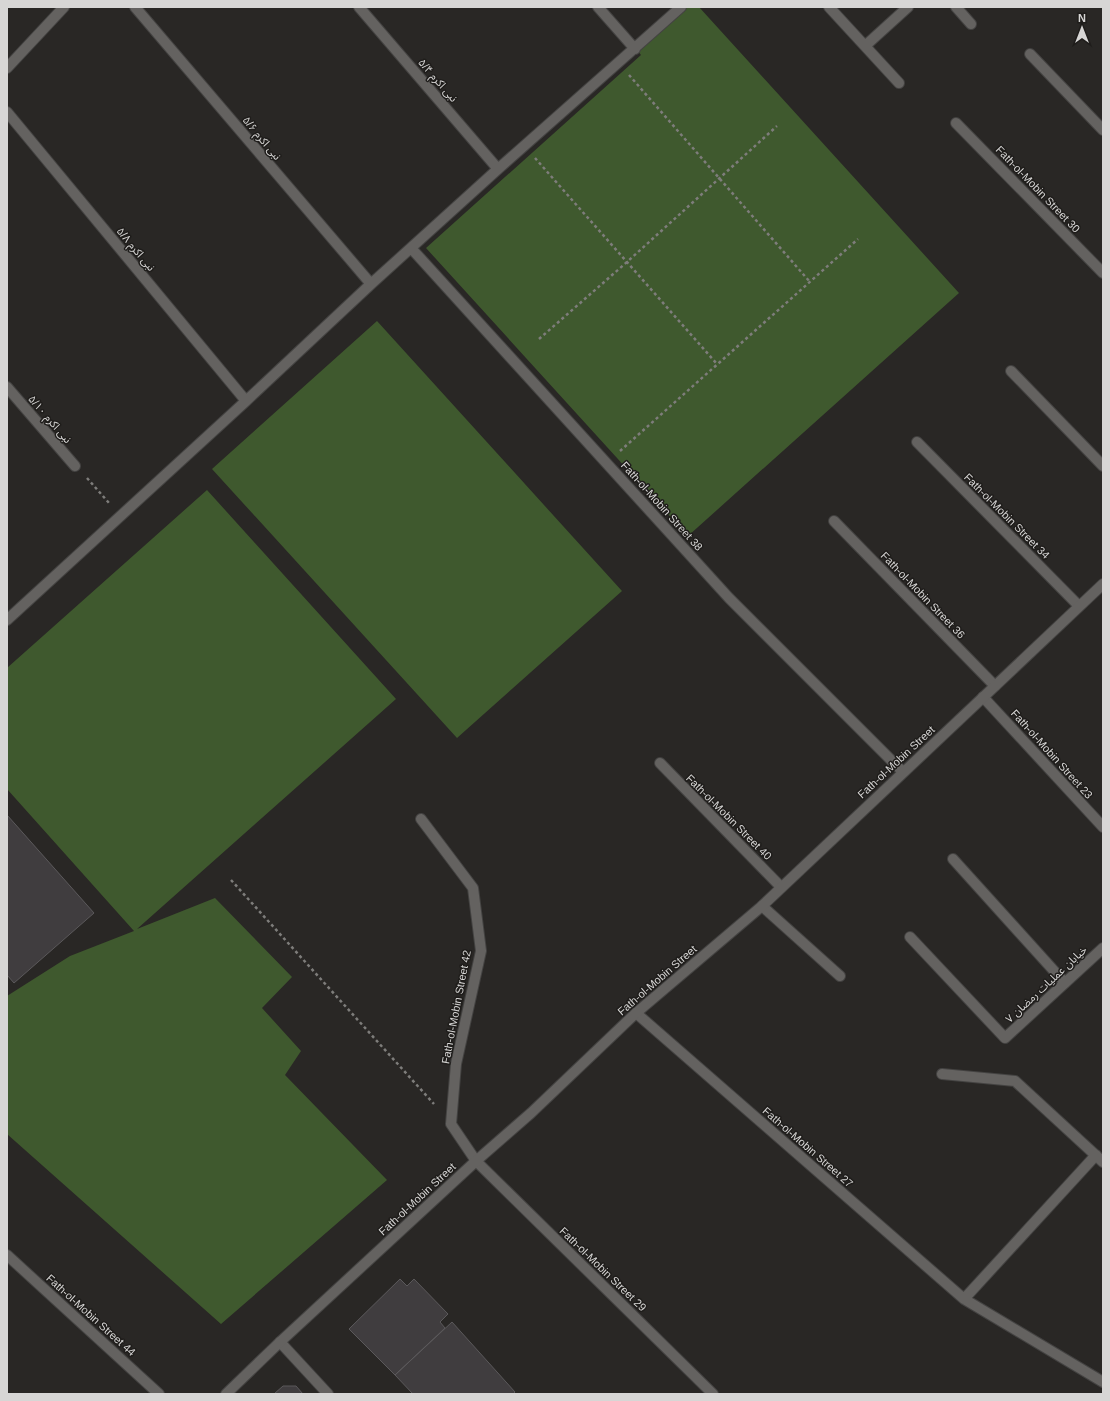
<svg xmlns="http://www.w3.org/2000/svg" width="1110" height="1401" font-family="Helvetica,'Noto Sans Arabic',sans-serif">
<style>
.green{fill:#3f592e}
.building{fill:#403d3f;stroke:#5b595b}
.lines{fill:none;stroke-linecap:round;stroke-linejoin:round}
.minor-casing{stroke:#444342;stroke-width:12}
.tertiary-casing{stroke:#444342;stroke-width:12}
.path{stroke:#7e7d7b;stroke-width:2.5;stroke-dasharray:3 3;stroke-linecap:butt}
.minor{stroke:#646260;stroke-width:10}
.tertiary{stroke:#646260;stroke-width:10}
.labels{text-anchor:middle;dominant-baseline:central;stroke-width:3;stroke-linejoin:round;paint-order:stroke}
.street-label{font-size:11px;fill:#d7d6d5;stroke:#1f1d1b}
</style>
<rect width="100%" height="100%" fill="#292725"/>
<!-- green -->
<path class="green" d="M675 7H699L959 293 688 536 426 248 641 55 633 45Z
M377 321 622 591 457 738 212 469Z
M207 490 396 699 137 929 215 898 292 977 262 1008 301 1051 285 1075 387 1180 221 1324 7 1134V996L70 956 134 931 7 789V668Z"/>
<!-- building -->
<path class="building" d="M7 815 94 913 14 983 7 975Z
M400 1279 407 1286 414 1279 448 1314 440 1322 445 1328 395 1375 349 1329Z
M452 1322 515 1392 513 1394H413L395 1375Z
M283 1386H296L303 1394H274Z"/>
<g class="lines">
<!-- minor casing -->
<g class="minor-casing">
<path id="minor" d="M135 7 371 284
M359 7 498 169
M598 7 635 49
M829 7 899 83
M956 7 971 24
M865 46 908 7
M1030 54 1103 130
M7 68 64 7
M7 112 246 401
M956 123 1103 273
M411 248 729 598 903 772
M1011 371 1103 466
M7 387 75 466
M917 442 1079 606
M834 521 995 686
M7 620 246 401 371 284 498 169 681 7
M983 697 1103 827
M660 763 781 887
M421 819 473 888 481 951 456 1064 451 1124 476 1161 713 1394
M953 859 1065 983
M762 906 840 976
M910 937 1005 1038 1103 948
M636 1013 964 1299 1103 1382
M942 1074 1015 1081 1103 1162
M7 1255 159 1394
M964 1299 1096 1155
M280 1342 328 1394"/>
</g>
<!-- tertiary casing -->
<g class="tertiary-casing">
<path id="tertiary" d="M226 1394 280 1342 476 1161 531 1113 636 1013 762 906 1103 584"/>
</g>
<!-- path -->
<path class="path" d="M629 75 810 282
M535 158 717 364
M539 339 627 262 777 126
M620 451 858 239
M87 478 109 503
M231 880 434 1104"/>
<!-- minor -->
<use href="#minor" class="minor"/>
<!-- tertiary -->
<use href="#tertiary" class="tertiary"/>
</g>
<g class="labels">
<!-- street labels -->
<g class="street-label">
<text transform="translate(438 80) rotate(49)">نبی اکرم ۵/۴</text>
<text transform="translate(262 138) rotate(50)">نبی اکرم ۵/۶</text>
<text transform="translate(1038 189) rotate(46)">Fath-ol-Mobin Street 30</text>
<text transform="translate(136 249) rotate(50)">نبی اکرم ۵/۸</text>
<text transform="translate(50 419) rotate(49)">نبی اکرم ۵/۱۰</text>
<text transform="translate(662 506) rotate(48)">Fath-ol-Mobin Street 38</text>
<text transform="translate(1007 516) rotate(45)">Fath-ol-Mobin Street 34</text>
<text transform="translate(923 595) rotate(46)">Fath-ol-Mobin Street 36</text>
<text transform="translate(1052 754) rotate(48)">Fath-ol-Mobin Street 23</text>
<text transform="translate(896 762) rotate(-43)">Fath-ol-Mobin Street</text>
<text transform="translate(729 817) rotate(45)">Fath-ol-Mobin Street 40</text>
<text transform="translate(657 980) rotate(-41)">Fath-ol-Mobin Street</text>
<text transform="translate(1046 984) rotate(-43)">خیابان عملیات رمضان ۷</text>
<text transform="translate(456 1007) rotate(-79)">Fath-ol-Mobin Street 42</text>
<text transform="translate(808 1147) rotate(41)">Fath-ol-Mobin Street 27</text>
<text transform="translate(417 1199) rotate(-43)">Fath-ol-Mobin Street</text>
<text transform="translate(603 1269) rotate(44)">Fath-ol-Mobin Street 29</text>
<text transform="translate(91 1315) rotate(42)">Fath-ol-Mobin Street 44</text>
</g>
</g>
<!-- border -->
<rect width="1110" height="1401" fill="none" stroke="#d7d6d5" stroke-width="16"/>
<!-- north arrow -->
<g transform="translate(1082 28)" stroke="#1f1d1b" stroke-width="3" paint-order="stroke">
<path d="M0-3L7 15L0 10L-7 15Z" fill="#d7d6d5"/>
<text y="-6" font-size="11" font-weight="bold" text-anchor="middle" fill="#d7d6d5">N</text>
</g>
</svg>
